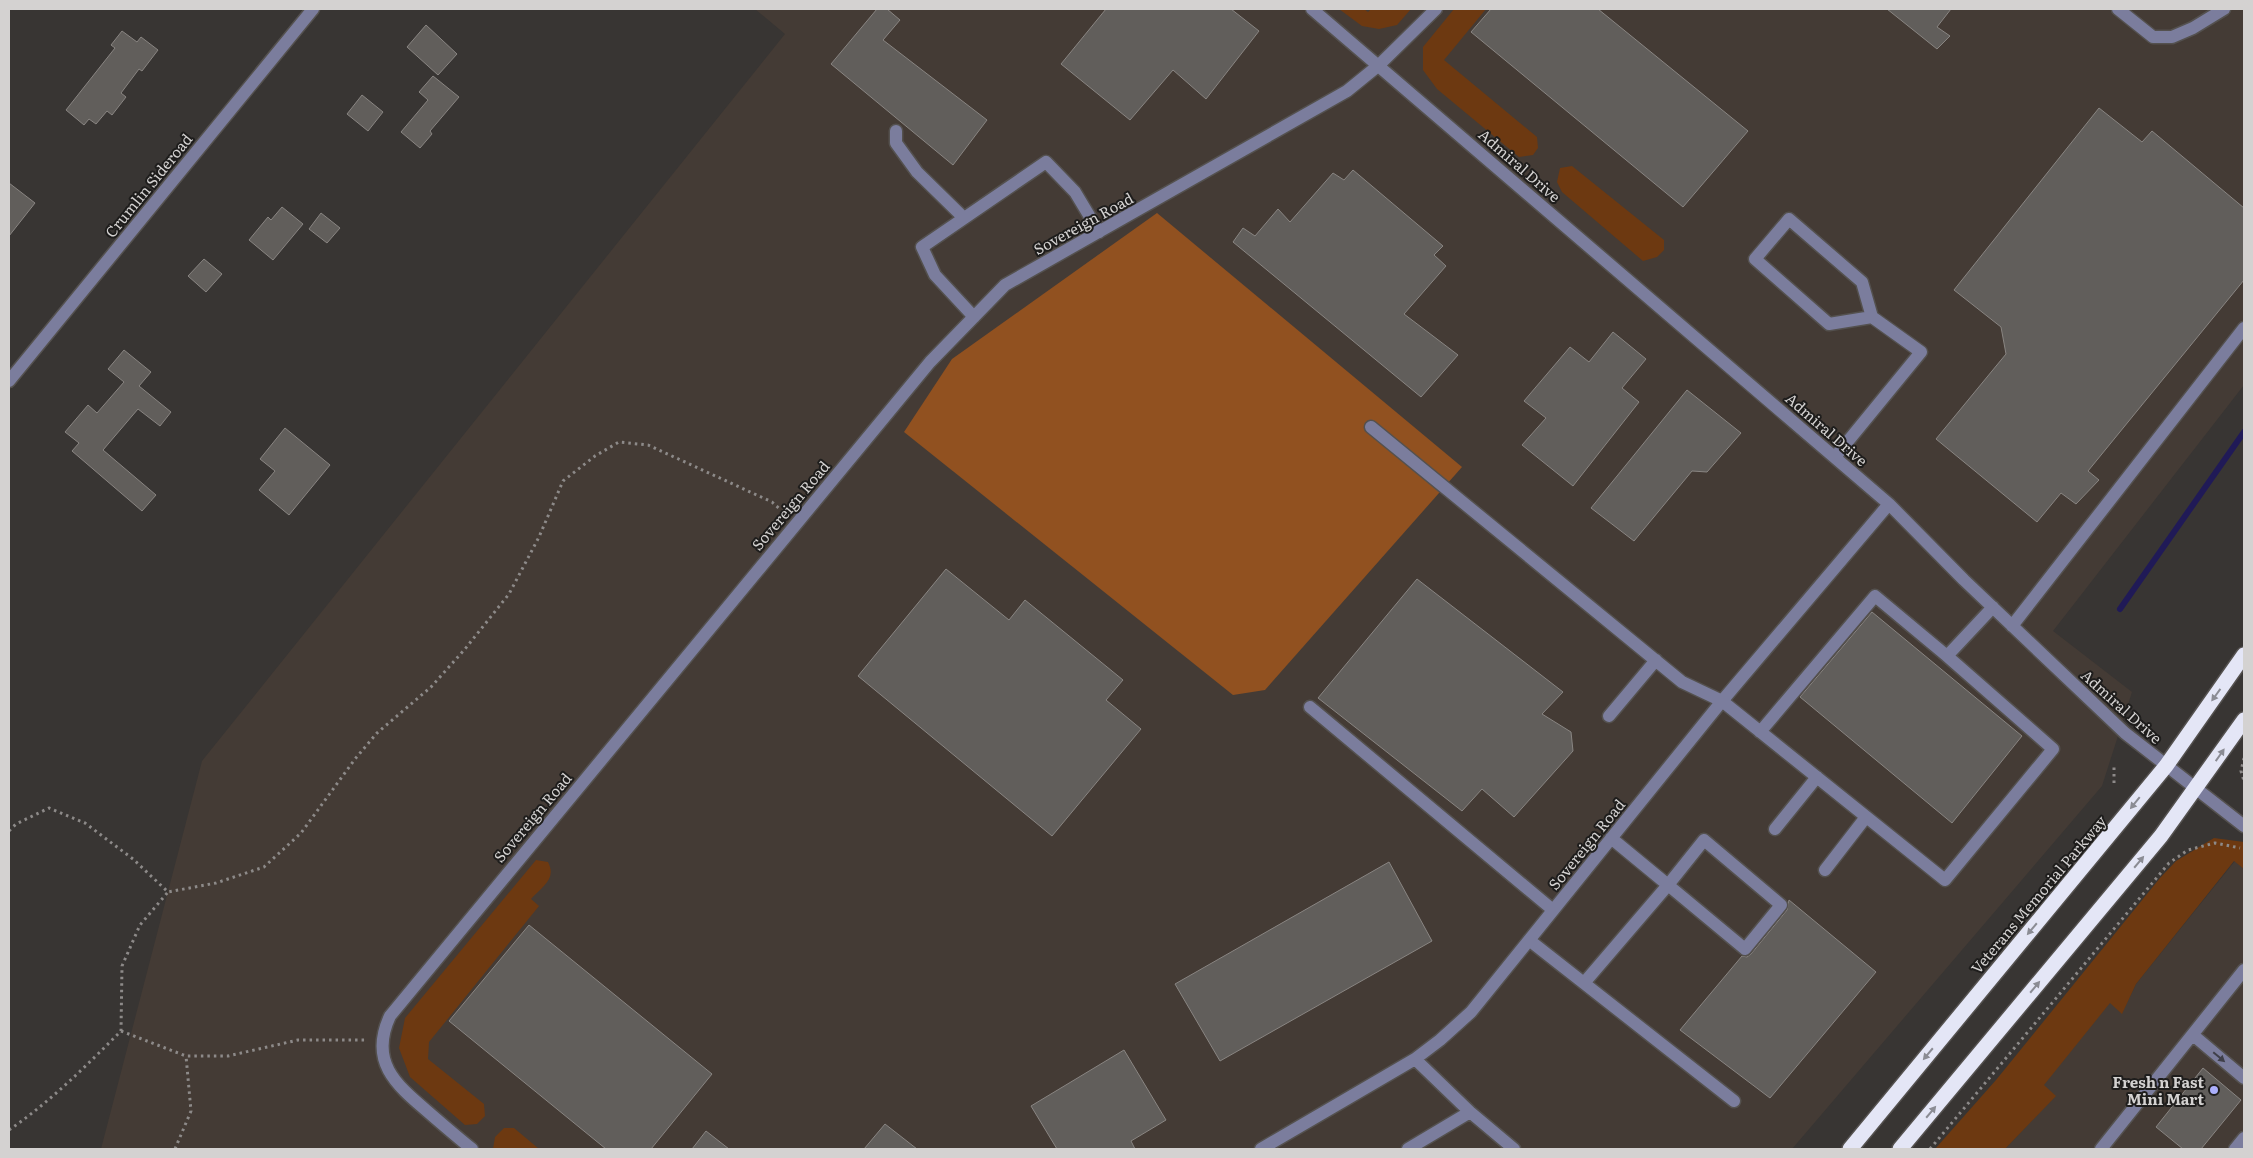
<svg xmlns="http://www.w3.org/2000/svg" width="2253" height="1158" font-family="Literata,serif">
<style>
.built{fill:#443b35}
.green{fill:#6d3911}
.forest{fill:#915120}
.lines{fill:none;stroke-linecap:round;stroke-linejoin:round}
.stream{stroke:#201a57;stroke-width:6}
.building{fill:#615e5b;stroke:#898582}
.minor-casing{stroke:#54514f;stroke-width:15}
.highway-casing{stroke:#54514f;stroke-width:18}
.path{stroke:#8d8a89;stroke-width:3;stroke-dasharray:2.5 4;stroke-linecap:butt}
.minor{stroke:#7b7d9d;stroke-width:12}
.highway{stroke:#e4e6f6;stroke-width:15}
.oneway{fill:#8b8c94}
.oneway2{fill:#3f3f49}
.poi-dot{fill:#abaffb;stroke:#1e1d1c;stroke-width:2}
.labels{text-anchor:middle;dominant-baseline:central;stroke-width:4;stroke-linejoin:round;paint-order:stroke}
.street-label{font-size:15px;fill:#d4d2d1;stroke:#1e1d1c}
.poi-label{font-size:15px;font-weight:bold;fill:#d4d2d1;stroke:#1e1d1c;text-anchor:end}
</style>
<rect width="100%" height="100%" fill="#383533"/>
<!-- built -->
<path class="built" d="M755 9H2244V385L2053 631 2132 692 2102 786 1792 1149H101L202 761 785 34Z
M2235 861 2244 869V1149H2005L2055 1096 2043 1085 2110 1002 2122 1013 2136 984Z"/>
<!-- green -->
<path class="green" d="M1339 9H1364L1368 12 1371 9H1411L1397 25 1379 29 1362 26Z
M1454 9H1486L1444 60 1537 137 1538 148 1533 155 1519 157 1437 89 1423 70V47Z
M1572 166 1664 240V250L1657 257 1643 261 1562 192 1557 182 1560 168Z
M2214 838 2244 842V869L2234 861 2136 984 2122 1014 2110 1003 2044 1085 2056 1096 2005 1149H1935L1996 1080 2160 878 2176 861Z
M536 860 548 862C557 879 542 887 531 899L539 906 429 1042 428 1059 484 1104 485 1116 477 1124 465 1125 410 1077 399 1048 405 1018Z
M504 1128H514L539 1149H493L495 1137Z"/>
<!-- forest -->
<path class="forest" d="M1157 213 1462 467 1265 690 1233 695 904 432 952 359Z"/>
<g class="lines">
<!-- stream -->
<path class="stream" d="M2120 609 2244 432"/>
</g>
<!-- building -->
<path class="building" d="M877 9H887L900 20 883 40 987 120 953 165 831 64Z
M1106 9H1231L1259 31 1206 99 1173 70 1130 120 1061 64Z
M1491 9H1598L1748 131 1683 207 1471 32Z
M1887 9H1951L1937 27 1950 36 1937 49Z
M426 25 457 54 438 75 407 47Z
M122 31 137 42 141 37 158 50 142 71 139 69 121 93 126 97 112 115 107 111 96 124 89 119 84 125 66 110 115 48 111 45Z
M433 76 459 97 430 131 432 134 420 148 401 132 428 100 419 92Z
M362 95 383 112 368 131 347 114Z
M2099 108 2142 142 2152 131 2244 208V280L2088 471 2099 480 2076 504 2061 493 2037 522 1936 439 2006 354 2001 327 1954 290Z
M1353 170 1443 246 1434 255 1446 266 1404 314 1458 355 1421 397 1233 242 1243 228 1255 236 1278 209 1290 222 1333 173 1344 180Z
M9 183 35 203 9 236Z
M282 207 303 224 273 260 249 240 268 217 271 220Z
M321 213 340 228 327 243 309 229Z
M204 259 222 274 206 292 188 276Z
M1613 332 1646 359 1622 388 1639 402 1573 486 1522 445 1546 418 1524 401 1570 347 1589 362Z
M124 350 151 372 139 386 171 412 160 426 138 409 103 450 156 495 142 511 72 451 79 443 65 432 88 405 97 413 124 382 108 369Z
M1687 390 1741 433 1707 472 1692 471 1634 541 1591 508Z
M285 428 330 465 289 515 259 490 275 471 260 459Z
M946 569 1009 620 1025 600 1123 680 1106 700 1141 729 1052 836 858 676Z
M1417 579 1563 692 1542 714 1571 732 1573 751 1514 817 1482 789 1462 811 1318 698Z
M1872 612 2022 736 1952 823 1800 697Z
M1389 862 1432 941 1220 1061 1175 984Z
M1789 900 1876 972 1770 1098 1680 1030 1742 956 1747 957 1751 954 1787 910Z
M529 925 712 1074 651 1149H606L449 1021Z
M1124 1050 1166 1120 1131 1141 1135 1149H1057L1031 1106Z
M2203 1068 2241 1100 2201 1149H2183L2156 1127Z
M885 1124 917 1149H864Z
M706 1131 729 1149H692Z"/>
<g class="lines">
<!-- minor casing -->
<g class="minor-casing">
<path id="minor" d="M1312 9 1889 504 1964 580 2125 733 2244 826
M2118 9 2153 37H2172L2193 28 2224 9
M896 131V143L917 172 964 218
M974 317 935 275 922 247 1046 162 1075 192 1099 232
M9 381 313 9
M1371 427 1682 682 1722 701 1945 880 2053 749 1947 656 1993 607
M1835 457 1921 352 1872 317 1862 282 1789 219 1755 259 1829 324 1872 317
M2012 626 2244 328
M1310 707 1553 910
M1609 716 1656 660
M1760 732 1875 596 1947 656
M1775 829 1817 777
M1704 840 1781 905 1745 949 1668 885Z
M1825 870 1866 817
M1529 940 1734 1101
M1584 983 1668 885 1611 838
M2193 1035 2244 1078
M1415 1059 1470 1112 1514 1149
M472 1149C457 1137 442 1124 427 1111 395 1084 369 1061 390 1016L930 362 1005 285 1347 91 1379 65 1436 9
M1261 1149 1415 1059 1440 1040 1471 1012 1722 701 1889 504
M1408 1149 1470 1112
M2101 1149 2244 970
M2235 1149 2244 1138"/>
</g>
<!-- highway casing -->
<g class="highway-casing">
<path id="highway" d="M1850 1149 2166 766 2244 655
M1900 1149 2161 836 2244 720"/>
</g>
<!-- path -->
<path class="path" d="M2244 758 2241 771 2244 781
M2114 783V767
M9 831 16 824 49 808 85 823 133 859 168 892 216 883 264 867 301 833 355 759 377 733 431 687 465 649 509 594 539 537 563 481 595 456 619 442 648 445 772 502 784 513
M121 1031 186 1056H228L298 1040H367
M9 1130C50 1102 86 1066 121 1031L122 966 140 925 168 892
M175 1149 191 1111 186 1056
M1930 1149 2169 863 2188 850 2215 843 2240 848"/>
<!-- minor -->
<use href="#minor" class="minor"/>
<!-- highway -->
<use href="#highway" class="highway"/>
</g>
<!-- one-way arrows -->
<defs><path id="oneway-solid" d="M-6-.8H1V-3.2L6.5 0L1 3.2V.8H-6Z" transform="scale(1.25)"/></defs>
<g class="oneway">
<use href="#oneway-solid" transform="translate(2216 695) rotate(126)"/>
<use href="#oneway-solid" transform="translate(2220 755) rotate(-55)"/>
<use href="#oneway-solid" transform="translate(2135 803) rotate(129)"/>
<use href="#oneway-solid" transform="translate(2139 862) rotate(-50)"/>
<use href="#oneway-solid" transform="translate(2032 929) rotate(130)"/>
<use href="#oneway-solid" transform="translate(2035 987) rotate(-50)"/>
<use href="#oneway-solid" transform="translate(1928 1054) rotate(130)"/>
<use href="#oneway-solid" transform="translate(1931 1112) rotate(-50)"/>
</g>
<use class="oneway2" href="#oneway-solid" transform="translate(2219 1057) rotate(40)"/>
<!-- markers -->
<circle class="poi-dot" cx="2214" cy="1090" r="5"/>
<g class="labels">
<!-- street labels -->
<g class="street-label">
<text transform="translate(1520 165) rotate(41)">Admiral Drive</text>
<text transform="translate(148 185) rotate(-51)">Crumlin Sideroad</text>
<text transform="translate(1083 223) rotate(-29)">Sovereign Road</text>
<text transform="translate(1827 429) rotate(41)">Admiral Drive</text>
<text transform="translate(790 505) rotate(-50)">Sovereign Road</text>
<text transform="translate(2122 706) rotate(42)">Admiral Drive</text>
<text transform="translate(532 817) rotate(-50)">Sovereign Road</text>
<text transform="translate(1586 844) rotate(-51)">Sovereign Road</text>
<text transform="translate(2038 894) rotate(-50)">Veterans Memorial Parkway</text>
</g>
<!-- poi labels -->
<g class="poi-label">
<text x="2204" y="1081">Fresh n Fast<tspan x="2204" dy="17">Mini Mart</tspan></text>
</g>
</g>
<!-- border -->
<rect width="2253" height="1158" fill="none" stroke="#d4d2d1" stroke-width="20"/>
</svg>
